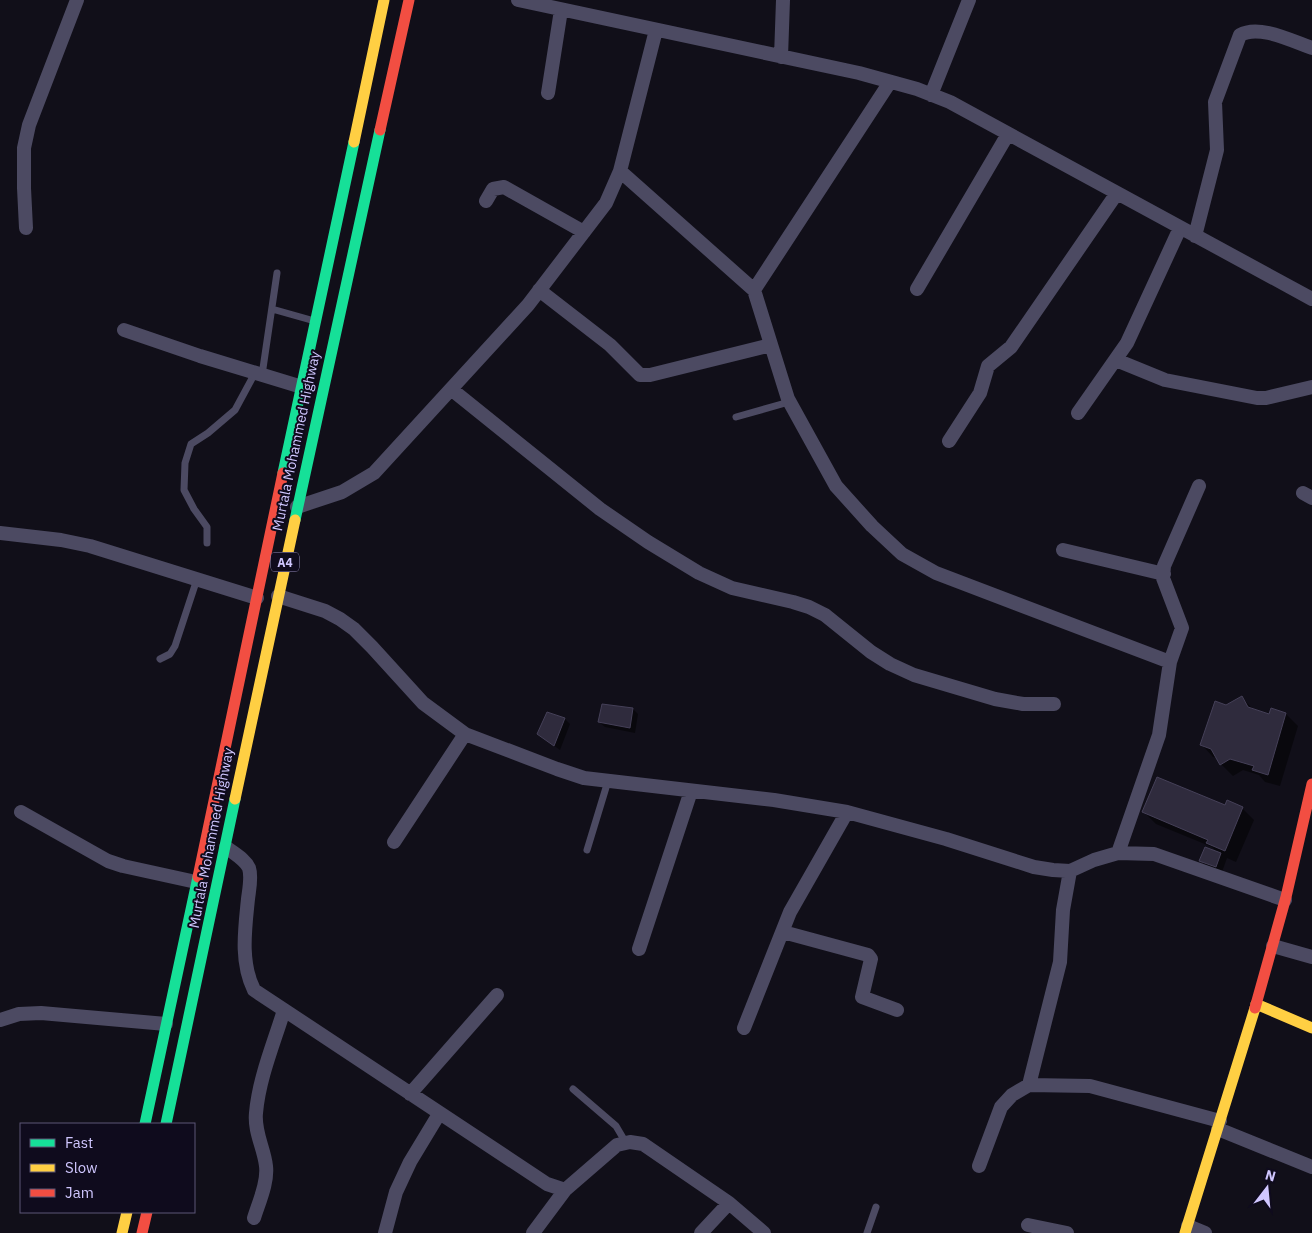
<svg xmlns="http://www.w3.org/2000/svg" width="1312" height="1233" font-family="'IBM Plex Sans',sans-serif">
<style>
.shadow{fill:#0007}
.building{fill:#2f2b3d;stroke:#454058}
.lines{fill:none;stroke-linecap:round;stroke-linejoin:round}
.lane{stroke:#4c4a62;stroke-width:7}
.street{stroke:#4c4a62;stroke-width:14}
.fast{stroke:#16e098;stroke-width:11}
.slow{stroke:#ffcf43;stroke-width:11}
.jam{stroke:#f24e42;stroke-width:11}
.labels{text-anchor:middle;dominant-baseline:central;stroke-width:4;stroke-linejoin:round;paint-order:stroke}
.shield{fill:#0f0b1d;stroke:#968fbb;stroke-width:1}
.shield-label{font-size:12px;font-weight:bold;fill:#d0c7ff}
.street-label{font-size:14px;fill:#d0c7ff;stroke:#0f0b1d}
</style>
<rect width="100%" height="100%" fill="#110f19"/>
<!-- shadow -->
<path class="shadow" d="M1242 698 1254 710 1270 715 1286 714 1298 726 1280 786 1265 782 1259 775 1243 770 1233 776 1221 764 1218 758 1213 757 1202 745 1226 706Z
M633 709 638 714 635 733 605 727 599 722Z
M548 714 565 719 570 724 560 750 538 734Z
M1225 806 1242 808 1254 820 1236 862 1227 858 1222 872 1206 866 1201 861 1218 853 1212 847 1156 824 1144 812Z"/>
<!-- building -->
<path class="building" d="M1242 696 1248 707 1269 714 1271 708 1286 713 1268 775 1252 770 1254 766 1230 759 1220 765 1211 749 1200 745 1215 701 1226 705Z
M602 704 633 708 630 728 598 722Z
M547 712 565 718 554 746 537 734Z
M1157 777 1225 805 1227 800 1243 807 1225 851 1206 843 1208 840 1142 812Z
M1205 847 1221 853 1216 867 1199 861Z"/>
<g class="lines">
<!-- lane -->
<path class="lane" d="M272 309 311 320
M262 375 277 273
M736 417 789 402
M207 543V527L194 509 184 490 185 463 191 444 208 433 235 410 255 373
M160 659 170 654 175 646 197 579
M587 850 608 781
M573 1089 616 1126 626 1143
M867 1233 876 1207"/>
<!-- street -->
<path class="street" d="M518 0 859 73 917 89 950 102 1312 299
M781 57 783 0
M548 93 561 10
M931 95 969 0
M620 171 754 290 788 399 836 486 872 526 902 554 936 573 1170 662
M486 201 493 189 504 187 584 232
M26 228 24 188V148L29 125 77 0
M1195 236 1217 150 1215 102 1240 35C1259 24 1292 41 1312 48
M917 289 1008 134
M539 290 610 345 640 375H650L771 345
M754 290 890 82
M124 330 200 356 302 387
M1116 360 1165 380 1257 398H1266L1312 387
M451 389 600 509 648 542 699 573 732 588 793 602 809 607 825 615 871 652 890 664 914 675 995 699 1023 704H1054
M1078 413 1127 343 1180 228
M949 441 980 393 988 366 1011 347 1117 193
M1303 493 1312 498
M297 507 342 492 374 473 528 305 606 203 620 171 656 30
M0 533 61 540 90 546 257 598
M1063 550 1164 574
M278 596 325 611 340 619 354 629 372 647 423 703 465 734 557 769 584 778 774 800 847 812 946 839 1034 867 1053 870 1070 871 1094 860 1118 853 1154 854 1285 900
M21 812 108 861 123 866 196 882
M394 842 465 734
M226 847C233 853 245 859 249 868 252 877 249 890 248 899 245 929 240 962 254 990L547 1184 565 1190 617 1145 630 1142 643 1144 729 1203 764 1233
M1118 853 1159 735 1170 662 1182 628 1163 578 1164 566 1199 486
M783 932 868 955 871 959 862 997 897 1010
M1273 946 1312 957
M639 949 691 791
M0 1020 19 1014 41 1013 166 1024
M744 1028 790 912 847 812
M1029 1085 1060 962 1063 910 1070 871
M410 1094 497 995
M1218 1129 1312 1167
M979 1166 1001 1107 1012 1095 1029 1085 1090 1086 1220 1121
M254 1218C259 1202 268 1182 266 1166 264 1148 254 1132 256 1113 259 1078 274 1043 284 1010
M1028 1225 1067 1233
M1188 1226 1205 1233
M385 1233 396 1192 410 1162 439 1114
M533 1233 565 1190
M701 1233 729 1203"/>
<!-- fast -->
<path class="fast" d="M283 473 354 142
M295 520 380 130
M145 1124 198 877
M166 1124 235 799"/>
<!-- slow -->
<path class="slow" d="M354 142 384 0
M235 799 295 520
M1256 1004 1312 1028
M122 1233 127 1212
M1185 1233 1255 1008"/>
<!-- jam -->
<path class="jam" d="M380 130 409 0
M198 877 283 473
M1255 1008 1286 897 1312 784
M142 1233 147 1212"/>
</g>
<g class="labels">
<!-- shield labels -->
<rect class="shield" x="271" y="552.5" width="28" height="19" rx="4"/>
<g class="shield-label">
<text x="285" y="562">A4</text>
</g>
<!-- street labels -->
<g class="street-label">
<text transform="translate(296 441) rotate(-78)">Murtala Mohammed Highway</text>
<text transform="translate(211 838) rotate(-79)">Murtala Mohammed Highway</text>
</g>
</g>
<!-- legend -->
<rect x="20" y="1123" width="175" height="90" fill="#0f0b1d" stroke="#5c5677"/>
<rect x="30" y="1139" width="25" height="8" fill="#16e098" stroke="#5c5677"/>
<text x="65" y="1148" font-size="15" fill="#d0c7ff">Fast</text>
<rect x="30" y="1164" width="25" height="8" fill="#ffcf43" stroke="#5c5677"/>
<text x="65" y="1173" font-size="15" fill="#d0c7ff">Slow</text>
<rect x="30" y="1189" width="25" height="8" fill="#f24e42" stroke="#5c5677"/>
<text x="65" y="1198" font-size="15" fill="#d0c7ff">Jam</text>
<!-- north arrow -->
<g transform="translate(1267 1188) rotate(16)" stroke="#0f0b1d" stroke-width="4" paint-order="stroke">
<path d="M0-4L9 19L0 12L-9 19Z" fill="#d0c7ff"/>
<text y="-8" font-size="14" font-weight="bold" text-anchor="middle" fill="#d0c7ff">N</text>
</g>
</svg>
